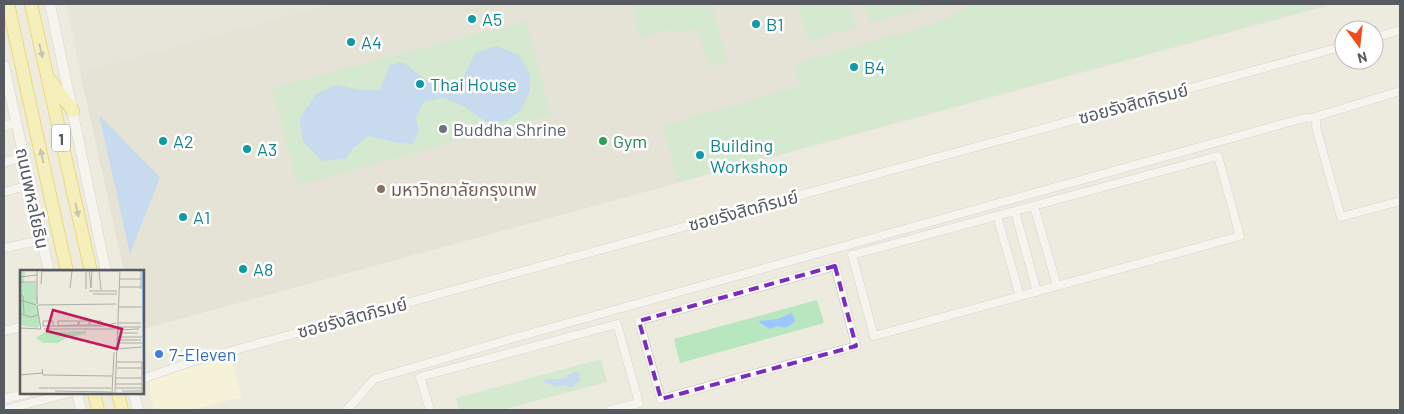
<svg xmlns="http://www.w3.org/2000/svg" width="1404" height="414" font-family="Barlow,'Noto Sans Thai',sans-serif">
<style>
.commercial{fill:#fffad0}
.industrial{fill:#dfddd6}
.education{fill:#dbdacd}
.green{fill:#b8e6be}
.water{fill:#9bc6ff}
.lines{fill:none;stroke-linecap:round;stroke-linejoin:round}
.minor-casing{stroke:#b9bbc2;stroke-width:9}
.secondary-casing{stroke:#b9bcc4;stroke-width:11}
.trunk-casing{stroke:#eac100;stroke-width:14}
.minor{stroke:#fff;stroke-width:8}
.secondary{stroke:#fff;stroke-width:10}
.trunk{stroke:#fff691;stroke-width:12}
.oneway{fill:#9a9874}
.marked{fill:none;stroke:#7b2cbf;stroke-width:4;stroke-dasharray:10 6;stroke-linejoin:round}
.culture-dot{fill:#0f9aa8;stroke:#fff;stroke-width:2}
.worship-dot{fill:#6b7280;stroke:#fff;stroke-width:2}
.leisure-dot{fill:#2e9e5b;stroke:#fff;stroke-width:2}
.education-dot{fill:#8d6e63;stroke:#fff;stroke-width:2}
.shop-dot{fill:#3f7fe0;stroke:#fff;stroke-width:2}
.labels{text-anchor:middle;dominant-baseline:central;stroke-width:5;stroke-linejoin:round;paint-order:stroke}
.shield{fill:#fff;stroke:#898c90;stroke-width:1}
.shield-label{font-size:16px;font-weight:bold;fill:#575a61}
.culture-label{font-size:18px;fill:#0d838f;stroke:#fff;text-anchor:start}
.street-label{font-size:18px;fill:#575a61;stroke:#fff}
.worship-label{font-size:18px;fill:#5b616d;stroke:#fff;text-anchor:start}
.leisure-label{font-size:18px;fill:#27864d;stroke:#fff;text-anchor:start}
.education-label{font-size:18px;fill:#785e54;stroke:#fff;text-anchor:start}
.shop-label{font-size:18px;fill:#366cbe;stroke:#fff;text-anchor:start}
.inset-river{fill:none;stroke:#9bc6ff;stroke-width:2.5}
.inset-road{fill:none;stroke:#acada8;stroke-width:1}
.view{fill:#c2185b;fill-opacity:0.15;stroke:#c2185b;stroke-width:2.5}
.inset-edge{fill:none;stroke:#575a61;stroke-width:2.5}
</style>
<rect width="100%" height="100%" fill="#ecebde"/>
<!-- commercial -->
<path class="commercial" d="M231 358 242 397 191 410H154L148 378Z"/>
<!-- industrial -->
<path class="industrial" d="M66 4H331L80 72Z"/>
<!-- education -->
<path class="education" d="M331 4H1334L143 329 142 272 124 271 80 72Z"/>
<!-- green -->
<path class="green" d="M632 4H711L728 62 709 66 697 27 673 34 671 29 640 37Z
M798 4H850L856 27 808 41Z
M864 4H939L870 23Z
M971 4H1330L678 182 663 126 800 86 795 64 920 28 950 17Z
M527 21 551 115 298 185 272 88Z
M817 300 824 323 680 363 674 339Z
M601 359 607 382 501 410H459L456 398Z"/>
<!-- water -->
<path class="water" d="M496 46 519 55 530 74V91L521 110 507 121 486 122 462 105 443 98 424 102 416 119 419 131 413 144 398 143 368 136 353 148 346 159 322 161 303 141 300 118 316 94 336 85 362 90H380L390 65 403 62 437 89H458L475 53Z
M99 115 160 177 130 254Z
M792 313 795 321C790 327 785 329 778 326L770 329 760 323 759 321 778 319Z
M575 371 579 372 580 380 571 388 564 385 556 387 544 382V380L546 379H563Z"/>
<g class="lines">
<!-- minor casing -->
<g class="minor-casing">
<path id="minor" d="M1374 38 1400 30
M1317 117 1316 127 1341 217 1400 201
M4 126 16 123
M1218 156 1240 236 874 336 852 255Z
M4 162 24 157
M4 192 30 185
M1034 206 1057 286
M1015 211 1037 292
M997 216 1020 296
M4 248 42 240
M835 266 856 346 661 399 639 321Z
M4 331 21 327
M142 379 191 362 1344 46
M4 399 28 393
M4 410 69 393
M347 410 374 379 514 338 1300 119 1315 117 1400 91
M430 410 420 377 617 324 639 403 611 410"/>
</g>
<!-- secondary casing -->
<g class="secondary-casing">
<path id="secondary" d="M50 4 106 272
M4 66 49 272
M77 393 81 410
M134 393 138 410"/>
</g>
<!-- trunk casing -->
<g class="trunk-casing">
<path id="trunk" d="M8 4 67 272
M31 4 91 272
M50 80 73 111
M94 393 98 410
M118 393 122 410"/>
</g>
<!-- minor -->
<use href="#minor" class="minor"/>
<!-- secondary -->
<use href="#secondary" class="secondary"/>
<!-- trunk -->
<use href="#trunk" class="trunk"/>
</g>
<!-- one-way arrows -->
<defs><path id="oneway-solid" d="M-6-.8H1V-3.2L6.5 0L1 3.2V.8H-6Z" transform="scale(1.25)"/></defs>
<g class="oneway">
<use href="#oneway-solid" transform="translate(41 51) rotate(77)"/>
<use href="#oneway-solid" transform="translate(42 156) rotate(-102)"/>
<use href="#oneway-solid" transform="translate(77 210) rotate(77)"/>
</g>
<!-- marked area -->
<path d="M0 0H1404V414H0ZM835 266 856 346 661 399 639 321Z" fill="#ecebde" fill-opacity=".55" fill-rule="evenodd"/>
<path class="marked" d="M835 266 856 346 661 399 639 321Z"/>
<!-- markers -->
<g class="culture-dot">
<circle cx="472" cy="19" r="5"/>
<circle cx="756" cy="24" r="5"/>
<circle cx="351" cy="42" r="5"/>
<circle cx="854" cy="67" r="5"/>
<circle cx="420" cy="84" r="5"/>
<circle cx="163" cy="141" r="5"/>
<circle cx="247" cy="149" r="5"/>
<circle cx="700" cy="155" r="5"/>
<circle cx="183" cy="217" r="5"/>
<circle cx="243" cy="269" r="5"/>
</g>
<circle class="worship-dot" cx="443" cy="129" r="5"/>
<circle class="leisure-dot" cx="603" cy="141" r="5"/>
<circle class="education-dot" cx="381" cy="189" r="5"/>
<circle class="shop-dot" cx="159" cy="354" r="5"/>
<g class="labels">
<!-- shield labels -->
<rect class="shield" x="52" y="124.5" width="18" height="27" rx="4"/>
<g class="shield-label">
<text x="61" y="138">1</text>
</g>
<!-- culture labels -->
<g class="culture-label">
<text x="482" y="19">A5</text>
<text x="766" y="24">B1</text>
<text x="361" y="42">A4</text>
<text x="864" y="67">B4</text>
<text x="430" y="84">Thai House</text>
<text x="173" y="141">A2</text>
<text x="710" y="145">Building<tspan x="710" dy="21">Workshop</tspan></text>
<text x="257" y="149">A3</text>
<text x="193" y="217">A1</text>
<text x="253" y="269">A8</text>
</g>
<!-- street labels -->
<g class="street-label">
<text transform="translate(1133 103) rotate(-15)">ซอยรังสิตภิรมย์</text>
<text transform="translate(33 198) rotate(78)">ถนนพหลโยธิน</text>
<text transform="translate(743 210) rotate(-15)">ซอยรังสิตภิรมย์</text>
<text transform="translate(352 317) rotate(-15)">ซอยรังสิตภิรมย์</text>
</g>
<!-- worship labels -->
<g class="worship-label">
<text x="453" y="129">Buddha Shrine</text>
</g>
<!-- leisure labels -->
<g class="leisure-label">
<text x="613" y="141">Gym</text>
</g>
<!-- education labels -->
<g class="education-label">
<text x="391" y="189">มหาวิทยาลัยกรุงเทพ</text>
</g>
<!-- shop labels -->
<g class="shop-label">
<text x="169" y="354">7-Eleven</text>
</g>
</g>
<!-- overview -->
<g transform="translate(20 270)">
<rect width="124" height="124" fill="#ecebde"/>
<path d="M0 0H5L4 13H16L20 55 17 58 0 55ZM66 61V64L48 67 38 73H23L16 68 25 62Z" fill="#b8e6be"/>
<path class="inset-river" d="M123 0 124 105"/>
<path class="inset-road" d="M69 0 71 18 72 0M79 0 81 20M111 0 121 1V19M66 1V19M0 7 17 5M100 9H121M0 12H17M21 14 22 1H98M100 17H121M50 18 52 1M69 21H97M0 24 3 26 4 44M73 24H97M0 30 16 35M17 34V0M18 35 96 34M99 37H124M0 44 11 47 19 45M38 51H58V55L38 56ZM59 51H69V55H59ZM70 51H81V55H70ZM98 53H121M33 56V51H23V56H83L96 53M98 57H121M0 58 21 59 17 36M24 59H95M98 60 119 59M98 63H118M98 67H122M98 70H121M98 73H124M97 79 122 77M97 92H124M122 92V123M97 98H122M22 99 23 105 92 106M0 105 23 103M96 108H122M96 114H122M19 118H91M96 118H122M35 121 91 122M102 121H122M92 123 94 82M95 123 100 0"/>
<path class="view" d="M33 40 102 59 97 79 27 61Z"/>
<rect width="124" height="124" class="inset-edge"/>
</g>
<!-- border -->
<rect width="1404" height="414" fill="none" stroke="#575a61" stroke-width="10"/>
<!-- north arrow -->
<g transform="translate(1359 45) rotate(165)"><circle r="24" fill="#ffffff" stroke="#bcbdc0"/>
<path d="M0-4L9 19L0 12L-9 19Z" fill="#f34b1d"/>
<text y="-8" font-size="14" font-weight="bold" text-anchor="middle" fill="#575a61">N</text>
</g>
</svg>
